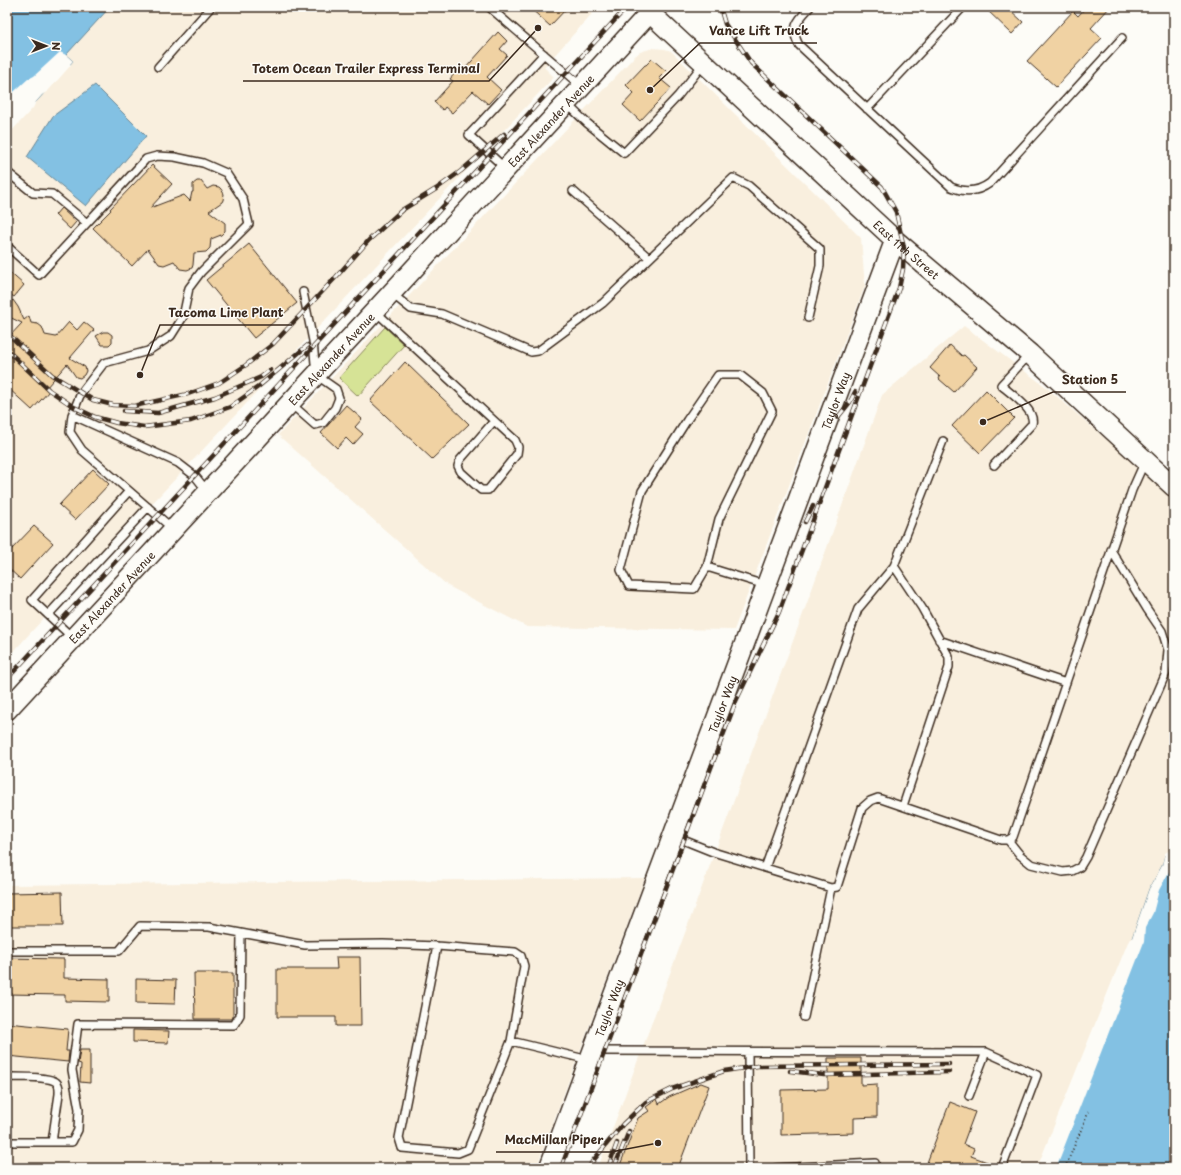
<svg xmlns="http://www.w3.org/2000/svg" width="1181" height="1175" font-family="'Playpen Sans',sans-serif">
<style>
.built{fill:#f9efde}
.green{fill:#d6e396;stroke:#88865a}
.water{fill:#83c1e3;stroke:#668594}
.pier{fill:#fdfcf7}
.building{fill:#f0d2a3;stroke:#3b2a1e}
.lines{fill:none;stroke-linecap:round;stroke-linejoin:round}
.lane-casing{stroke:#3b2a1e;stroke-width:10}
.secondary-casing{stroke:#3b2a1e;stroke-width:22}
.path{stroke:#3b2a1e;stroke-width:2;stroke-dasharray:1 3;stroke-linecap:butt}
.lane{stroke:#fdfcf7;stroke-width:7}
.secondary{stroke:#fdfcf7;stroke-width:19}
.rail-casing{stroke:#3b2a1e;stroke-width:4.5}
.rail{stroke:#fdfcf7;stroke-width:3;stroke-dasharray:9;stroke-linecap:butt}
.labels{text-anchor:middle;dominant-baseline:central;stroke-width:3;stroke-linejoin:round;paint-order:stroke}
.street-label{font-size:11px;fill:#3b2a1e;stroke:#fdfcf7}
.leader{fill:none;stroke:#3b2a1e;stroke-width:1.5}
.callout-dot{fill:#3b2a1e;stroke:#fdfcf7;stroke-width:1.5}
.callout-label{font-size:12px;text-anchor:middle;font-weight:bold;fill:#3b2a1e;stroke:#fdfcf7;stroke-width:3;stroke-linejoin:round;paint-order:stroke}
</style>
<rect width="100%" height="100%" fill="#fdfcf7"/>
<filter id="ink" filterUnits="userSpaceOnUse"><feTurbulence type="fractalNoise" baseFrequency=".025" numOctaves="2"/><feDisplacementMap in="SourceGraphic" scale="8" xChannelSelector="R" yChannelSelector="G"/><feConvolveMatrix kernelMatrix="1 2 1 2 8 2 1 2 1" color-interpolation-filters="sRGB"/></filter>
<g filter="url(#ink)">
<!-- built -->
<path class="built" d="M35 7 95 23 110 7H598L544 67 554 77 32 631 7 659V134L72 61 66 55Z
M653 48 665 49 671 51 861 238 865 286 734 630 527 627 448 586 278 435 635 56 640 52Z
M964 326 1046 387 1151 478 1174 501V850L1165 855 1162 866 1149 889 1130 944 1039 1168H598L807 603 882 395Z
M645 878 536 1168H7V885Z"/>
<!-- green -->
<path class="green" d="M385 327 404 345 358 396 339 378Z"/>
<!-- water -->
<path class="water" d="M7 7H110L66 55 73 61 7 134Z
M95 85 146 136 86 206 27 157 53 116Z
M1174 850V1168H1039L1130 944 1149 889 1162 866 1165 855Z"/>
<!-- pier -->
<path class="pier" d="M60 52 66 55 73 61 70 64 71 65 48 91 42 95 36 102 33 108 7 136V98L28 79 34 76Z
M1174 848V866L1169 872 1159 890 1153 913 1145 928 1144 942 1056 1168H1037L1128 942 1132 938 1149 889 1162 866 1165 853Z"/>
<!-- building -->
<path class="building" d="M529 7H568L550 26Z
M984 7H1007L1023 22 1012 34Z
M1086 7H1110L1091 28 1102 38 1056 87 1027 61 1073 11 1078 16Z
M498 32 507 41 500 49 507 55 487 77 501 90 488 104 473 91 452 113 445 107 443 110 434 102 453 81 450 79 459 68 463 71Z
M652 59 666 71 659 78 671 88 640 121 623 105 634 93 626 85 645 65H646Z
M152 165 172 184 150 208 184 195 190 201 192 192H193V184L197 181H201L207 189 213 186 219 187 221 189 224 194 223 200 222 202 209 211 225 223V231L221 235 211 239 210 248 206 252 194 253 193 265 192 268 187 270 180 269 174 261 164 265 159 264 148 249 132 266 93 228 111 210 110 209Z
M61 208 76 222 70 229 55 215Z
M249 244 297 303 254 338 206 280Z
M7 270 24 285 14 297 7 292Z
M13 300 18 307 24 320 29 316 31 323 38 324 42 327 45 335 56 337 69 322 77 330 84 322 94 330 70 358 85 367 86 371 84 375 80 378 76 377 67 364 46 388 49 391 32 410 7 387V339L22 323 7 316V306Z
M103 332H108L112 335V342L109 345H102L96 336Z
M950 345 962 356 964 355 977 367 954 392 939 379 940 377 930 368Z
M405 362 469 424 432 459 370 401Z
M986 390 1014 418 980 453 952 426Z
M346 405 362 419 355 427 363 434 353 445 346 438 337 448 321 433Z
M93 469 109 484 75 520 59 505Z
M34 526 53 543 20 579 7 567V546L11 550Z
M62 892 63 926H7V893Z
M336 957H360L361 1026H336V1017H277V969H337Z
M7 958 64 959V978L109 979V1002L65 1001V995L7 994Z
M194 973H233V1017L232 1019H195Z
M136 979 176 980 175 1004 136 1003Z
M7 1023 68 1029 66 1051H69L68 1062 7 1056Z
M133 1030 169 1031 168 1043 133 1042Z
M80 1050H90V1083L80 1082 81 1064 78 1063Z
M828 1058H861V1085L877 1084V1117L854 1118V1133L781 1135V1090L828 1089Z
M701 1083 709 1086 678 1168H619L638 1118 649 1111 646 1107 657 1099 659 1104 669 1097Z
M950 1102 975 1112 963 1144 974 1149 971 1156 998 1166 997 1168H925Z"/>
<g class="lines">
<!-- lane casing -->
<g class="lane-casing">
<path id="lane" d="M489 7 581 86
M810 7C799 19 789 28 799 45L951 187C965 193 978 192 990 183L1122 38
M158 67 211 7
M567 104 587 123 624 153 678 96 704 63
M867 109 963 7
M506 169 469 135 544 54
M7 172 33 193 52 194 87 223
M573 191 649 258
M7 246 39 275 146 159 157 156 175 157 203 163 226 173 243 199 249 224 201 272 189 288 183 317 171 336 148 351 104 363 81 393 72 415 70 432 82 450 173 529
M391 293 411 309 442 314 531 352 538 351 603 303 733 178 749 186 820 249V266L808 318
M375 311 515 440 518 447 517 454 488 490H481L461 472 458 466 460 460 494 421
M290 403 315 425 323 423 335 408 339 398 336 389 316 375 313 341 303 292
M72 415 178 463 195 476 207 491
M994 465 1032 424C1036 410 1011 394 1001 385L1029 355
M894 566 922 608 949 657V667L903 806
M707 567 694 589 629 586 621 570 642 491 687 420 718 375H740L763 393 772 411 719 519 707 567 765 585
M48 615 148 507
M73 638 32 600 129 491
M939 640 1066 683
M673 836 713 852 831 888 837 887 862 808 870 801 878 798 1001 840H1008L1013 837 1132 490 1145 461
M1008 840 1020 855 1031 864 1063 872 1072 871 1080 867 1086 857 1166 673 1168 650 1162 631 1147 609 1111 550
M765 868 858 609 894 566 943 441
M437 946 399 1138 402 1148 458 1153 468 1149 511 1041
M7 951H119L140 926 209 927 305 945 383 944 437 946 515 952 521 956 524 966 511 1041 589 1060
M804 1017 831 888
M594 1051 986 1052 1037 1075 1002 1168
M748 1052 749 1168
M7 1078 13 1077C22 1077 50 1077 56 1082 60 1085 59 1090 59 1094L52 1142
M969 1096 986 1052
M7 1142H72L78 1130 79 1109 72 1070 78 1024 234 1025 240 1015 241 933
M776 1168 875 1163"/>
</g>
<!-- secondary casing -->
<g class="secondary-casing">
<g id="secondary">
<path id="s1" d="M650 13 895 240 1030 354 1174 487"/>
<path id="s2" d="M7 710 655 7"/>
<path id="s3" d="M549 1168 895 240"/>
</g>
</g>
<!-- path -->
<path class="path" d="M1065 1168 1089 1111"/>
<!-- lane -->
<use href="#lane" class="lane"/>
<!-- secondary -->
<use href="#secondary" class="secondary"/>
<!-- rail casing -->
<g class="rail-casing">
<path id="rail" d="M7 333 52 375 93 400 113 405 134 406 188 394 219 383 246 365 273 344 336 277 369 240 402 210 436 189 461 171 504 134
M7 350 49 390 74 407 95 417 117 423 144 427 191 421 230 407 258 387 308 345
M124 411 158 413 215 397 261 377 270 370
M838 417 850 402 855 392
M805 522 813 506
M7 679 627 7
M790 1071 824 1075 949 1072
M561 1168 736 701 779 612 899 288 903 269 904 248 896 212 882 187 751 63 725 24 720 7
M589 1168 592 1162 623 1124 646 1102 672 1089 724 1071 758 1066 949 1064
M608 1168 617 1143
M614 1168 629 1131"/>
</g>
<!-- rail -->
<use href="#rail" class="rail"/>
</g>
</g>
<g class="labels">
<!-- street labels -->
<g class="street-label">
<text stroke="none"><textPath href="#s2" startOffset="802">East Alexander Avenue</textPath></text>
<text stroke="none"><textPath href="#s1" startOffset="349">East 11th Street</textPath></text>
<text stroke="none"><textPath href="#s2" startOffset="478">East Alexander Avenue</textPath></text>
<text stroke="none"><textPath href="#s3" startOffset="819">Taylor Way</textPath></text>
<text stroke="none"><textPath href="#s2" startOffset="154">East Alexander Avenue</textPath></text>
<text stroke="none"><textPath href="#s3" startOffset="495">Taylor Way</textPath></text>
<text stroke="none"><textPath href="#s3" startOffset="171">Taylor Way</textPath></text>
</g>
</g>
<!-- callouts -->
<path class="leader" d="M650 90L700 43H817M538 28L489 81H243M140 375L160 325H292M983 422L1053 392H1126M658 1143L611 1152H496"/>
<g class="callout-dot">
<circle cx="650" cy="90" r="4"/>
<circle cx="538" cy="28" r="4"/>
<circle cx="140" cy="375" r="4"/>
<circle cx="983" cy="422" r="4"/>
<circle cx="658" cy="1143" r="4"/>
</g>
<g class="callout-label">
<text x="759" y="35">Vance Lift Truck</text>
<text x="366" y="73">Totem Ocean Trailer Express Terminal</text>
<text x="226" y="317">Tacoma Lime Plant</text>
<text x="1090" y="384">Station 5</text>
<text x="554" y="1144">MacMillan Piper</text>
</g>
<!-- margin -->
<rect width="1181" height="1175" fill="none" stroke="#fdfcf7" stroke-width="24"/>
<rect x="12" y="12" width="1157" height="1151" fill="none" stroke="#3b2a1e" stroke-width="1.5" filter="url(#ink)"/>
<!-- north arrow -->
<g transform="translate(46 46) rotate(90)" stroke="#fdfcf7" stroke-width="3" paint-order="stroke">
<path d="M0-3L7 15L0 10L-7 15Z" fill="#3b2a1e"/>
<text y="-6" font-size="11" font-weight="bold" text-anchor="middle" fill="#3b2a1e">N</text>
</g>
</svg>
